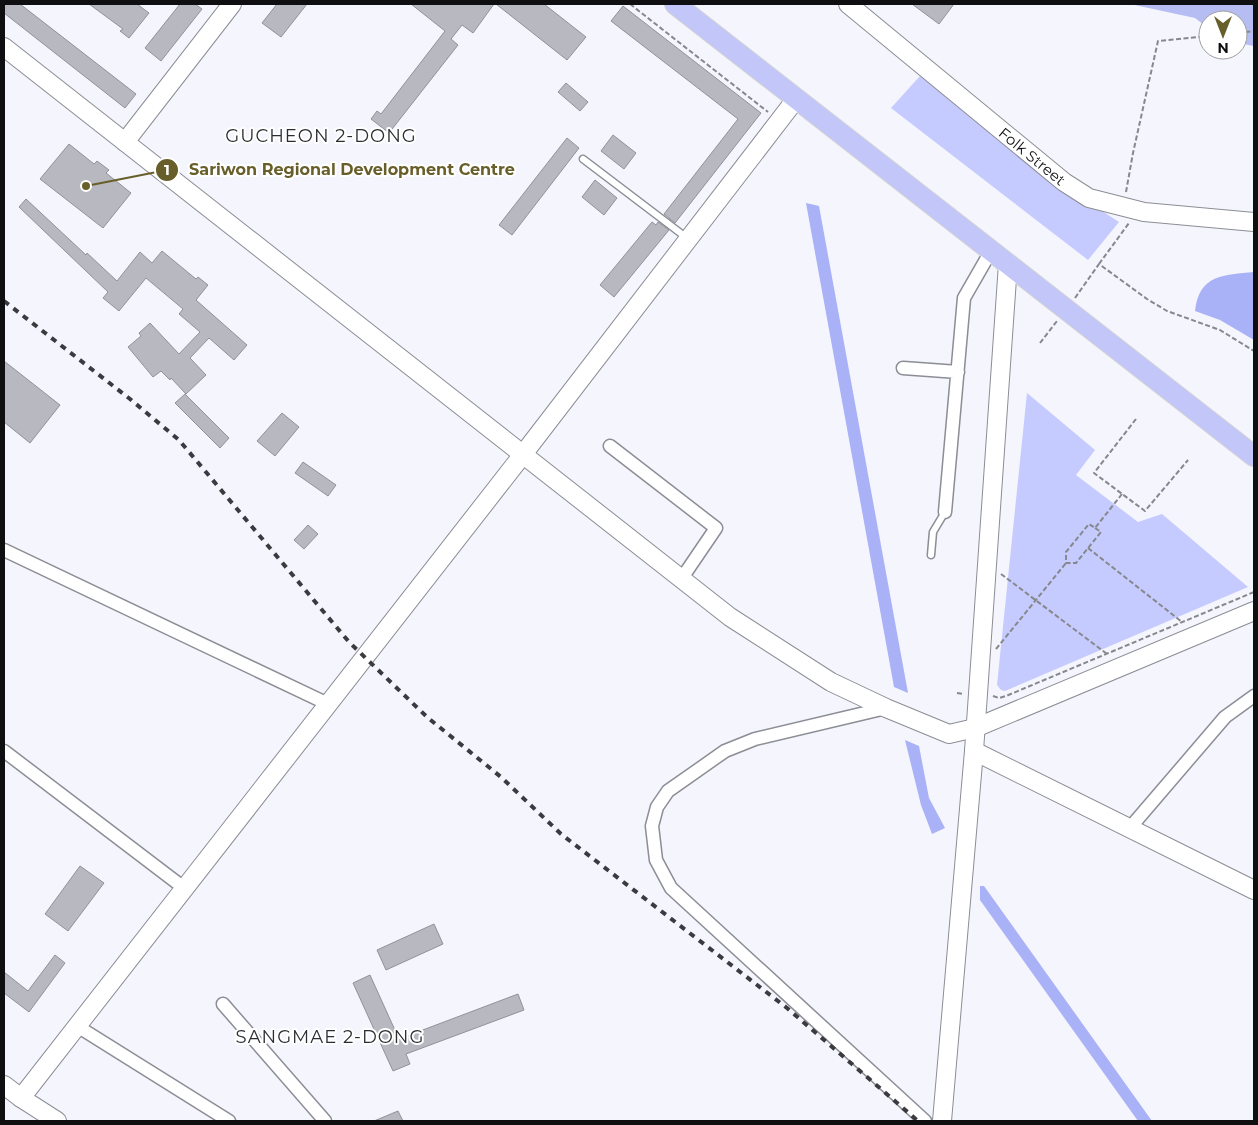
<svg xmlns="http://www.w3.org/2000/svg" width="1258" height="1125" font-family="Montserrat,sans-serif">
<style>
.green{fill:#c5cbfe}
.forest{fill:#b6bdf2}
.water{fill:#a9b1f7}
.building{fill:#b7b8c0;stroke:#919299}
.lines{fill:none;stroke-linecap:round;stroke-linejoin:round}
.lane-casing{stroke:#8c8d95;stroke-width:9}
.street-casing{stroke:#8c8d95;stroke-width:15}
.secondary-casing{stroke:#8c8d95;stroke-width:20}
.primary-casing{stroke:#d4d4d4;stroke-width:22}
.path{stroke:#87888d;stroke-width:2;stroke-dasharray:5 2.5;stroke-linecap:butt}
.lane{stroke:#fff;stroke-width:6}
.street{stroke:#fff;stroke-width:12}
.secondary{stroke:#fff;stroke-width:18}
.primary{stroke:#c2c6f8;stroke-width:20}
.rail{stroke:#3b3b3f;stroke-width:4;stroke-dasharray:6 6;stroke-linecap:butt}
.labels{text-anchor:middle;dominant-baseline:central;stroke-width:4;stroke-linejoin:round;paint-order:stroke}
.street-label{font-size:15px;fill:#0f0f12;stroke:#fff}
.quarter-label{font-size:18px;letter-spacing:1px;fill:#2c2d32;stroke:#fff}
.leader{fill:none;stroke:#675e2a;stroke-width:2}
.callout-dot{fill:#675e2a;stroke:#fff;stroke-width:2}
.mark-label{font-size:15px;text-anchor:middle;font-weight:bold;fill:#fff}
.callout-label{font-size:16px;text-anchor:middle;font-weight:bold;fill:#675e2a;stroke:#fff;stroke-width:4;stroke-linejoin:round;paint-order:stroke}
</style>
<rect width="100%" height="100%" fill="#f4f5fd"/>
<!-- green -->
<path class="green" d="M920 76 1056 181 1119 222 1088 260 891 108Z
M1027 393 1095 450 1076 475 1138 522 1162 514 1248 587 1005 691 1001 690 997 685Z"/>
<!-- forest -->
<path class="forest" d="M1130 4H1254V46L1238 43V20H1208V28L1195 18Z"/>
<!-- water -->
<path class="water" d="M806 203 819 206 908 693 894 687Z
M1254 272V340L1220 320 1195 311C1199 274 1224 275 1254 272Z
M905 740 919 746 929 798 945 828 932 834 921 805Z
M980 886H984L1152 1121H1138L980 900Z"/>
<!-- building -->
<path class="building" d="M4 4H20L136 94 125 108 4 13Z
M89 4H137L149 13 129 38 120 31 123 29Z
M180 4H195L202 9 161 61 145 48Z
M277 4H307L281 37 262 23Z
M411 4H494L473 33 462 25 451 39 458 45 389 133 371 119 377 111 381 114 445 31Z
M496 4H544L586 37 567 60Z
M912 4H954L939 24Z
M623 6 761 113 675 223 664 214 738 119 611 21Z
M566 83 588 102 580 111 558 92Z
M613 135 636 153 624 169 601 151Z
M567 138 579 148 512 235 499 225Z
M69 144 94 164 97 161 109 170 106 173 131 193 103 228 40 179Z
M595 180 617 198 604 215 582 197Z
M26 199 86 255 87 253 117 281 140 252 152 263 162 251 196 279 198 277 208 285 196 300 247 345 234 360 209 338 190 358 206 375 186 394 171 378 170 380 161 371 153 377 128 347 141 336 139 333 150 323 179 354 200 332 179 314 183 309 146 278 119 311 103 298 108 292 19 207Z
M652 222 656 225 658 222 669 230 614 297 600 285Z
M4 361 60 405 30 443 4 422Z
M185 394 229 438 220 448 175 403Z
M282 413 299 427 275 456 257 441Z
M303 462 336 485 328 496 295 473Z
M308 525 318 534 304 549 294 540Z
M80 866 104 883 68 931 45 914Z
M434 924 443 944 386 970 377 950Z
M55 955 65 963 29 1012 4 993V972L28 991Z
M370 975 399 1039 518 994 524 1010 406 1054 410 1064 393 1071 353 983Z
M398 1111 403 1121H374Z"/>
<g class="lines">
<!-- lane casing -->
<g class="lane-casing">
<path id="lane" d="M583 159 687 238
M931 555 933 532 945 512"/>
</g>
<!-- street casing -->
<g class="street-casing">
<path id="street" d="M903 368 958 372
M610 446 716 528 682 578
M945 512 964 298 991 251
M4 550 328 704
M886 708 755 739 725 751 668 791 657 807 652 826 656 860 671 888 925 1121
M4 751 184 888
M1129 829 1225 717 1254 696
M223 1004 325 1121
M77 1026 229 1121"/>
</g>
<!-- secondary casing -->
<g class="secondary-casing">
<g id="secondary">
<path id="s1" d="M848 4 1064 182 1089 198 1144 212 1254 222"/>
<path d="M4 47 730 617 831 682 886 708 949 734 975 728 1254 611"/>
<path d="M125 142 232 4"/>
<path d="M974 751 1254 890"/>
<path d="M4 1085 21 1098 57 1121"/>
<path d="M21 1098 524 453 796 99"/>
<path d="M942 1121 974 751 1008 264"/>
</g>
</g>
<!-- primary casing -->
<g class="primary-casing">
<path id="primary" d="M675 4 1254 456"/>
</g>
<!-- path -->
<path class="path" d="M630 4 768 112
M1238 33 1254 31
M1126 192 1133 153 1158 41 1208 36
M1099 264 1129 223
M1075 298 1099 264 1147 299 1167 311 1220 330 1254 351
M1040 343 1057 321
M1136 419 1094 473 1145 511 1188 460
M1095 528 1101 532 1076 563H1066V552L1089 524 1095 528 1122 494
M1088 548 1182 622
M1001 574 1107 654
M996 649 1066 563
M957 693 964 694
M993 696 999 698 1006 696 1254 592"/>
<!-- lane -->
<use href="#lane" class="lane"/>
<!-- street -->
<use href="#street" class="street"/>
<!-- secondary -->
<use href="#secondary" class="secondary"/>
<!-- primary -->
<use href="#primary" class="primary"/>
<!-- rail -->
<path class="rail" d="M4 301 130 399 179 440 349 642 427 717 501 777 561 834 787 1008 918 1121"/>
</g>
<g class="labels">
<!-- street labels -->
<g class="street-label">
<text stroke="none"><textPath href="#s1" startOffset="239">Folk Street</textPath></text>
</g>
<!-- quarter labels -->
<g class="quarter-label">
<text x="321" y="136">GUCHEON 2-DONG</text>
<text x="330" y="1037">SANGMAE 2-DONG</text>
</g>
</g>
<!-- callouts -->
<path class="leader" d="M86 186L167 170"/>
<g class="callout-dot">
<circle cx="86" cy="186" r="5"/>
<circle cx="167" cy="170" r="12"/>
</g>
<g class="mark-label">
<text x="167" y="175">1</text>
</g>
<g class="callout-label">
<text x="352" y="175">Sariwon Regional Development Centre</text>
</g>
<!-- border -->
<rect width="1258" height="1125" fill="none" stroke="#0f0f12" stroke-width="10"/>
<!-- north arrow -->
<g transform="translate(1223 35) rotate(180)"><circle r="24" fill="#ffffff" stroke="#9f9fa0"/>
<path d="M0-4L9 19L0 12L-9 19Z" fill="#675e2a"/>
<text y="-8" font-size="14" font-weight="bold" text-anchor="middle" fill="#0f0f12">N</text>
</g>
</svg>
